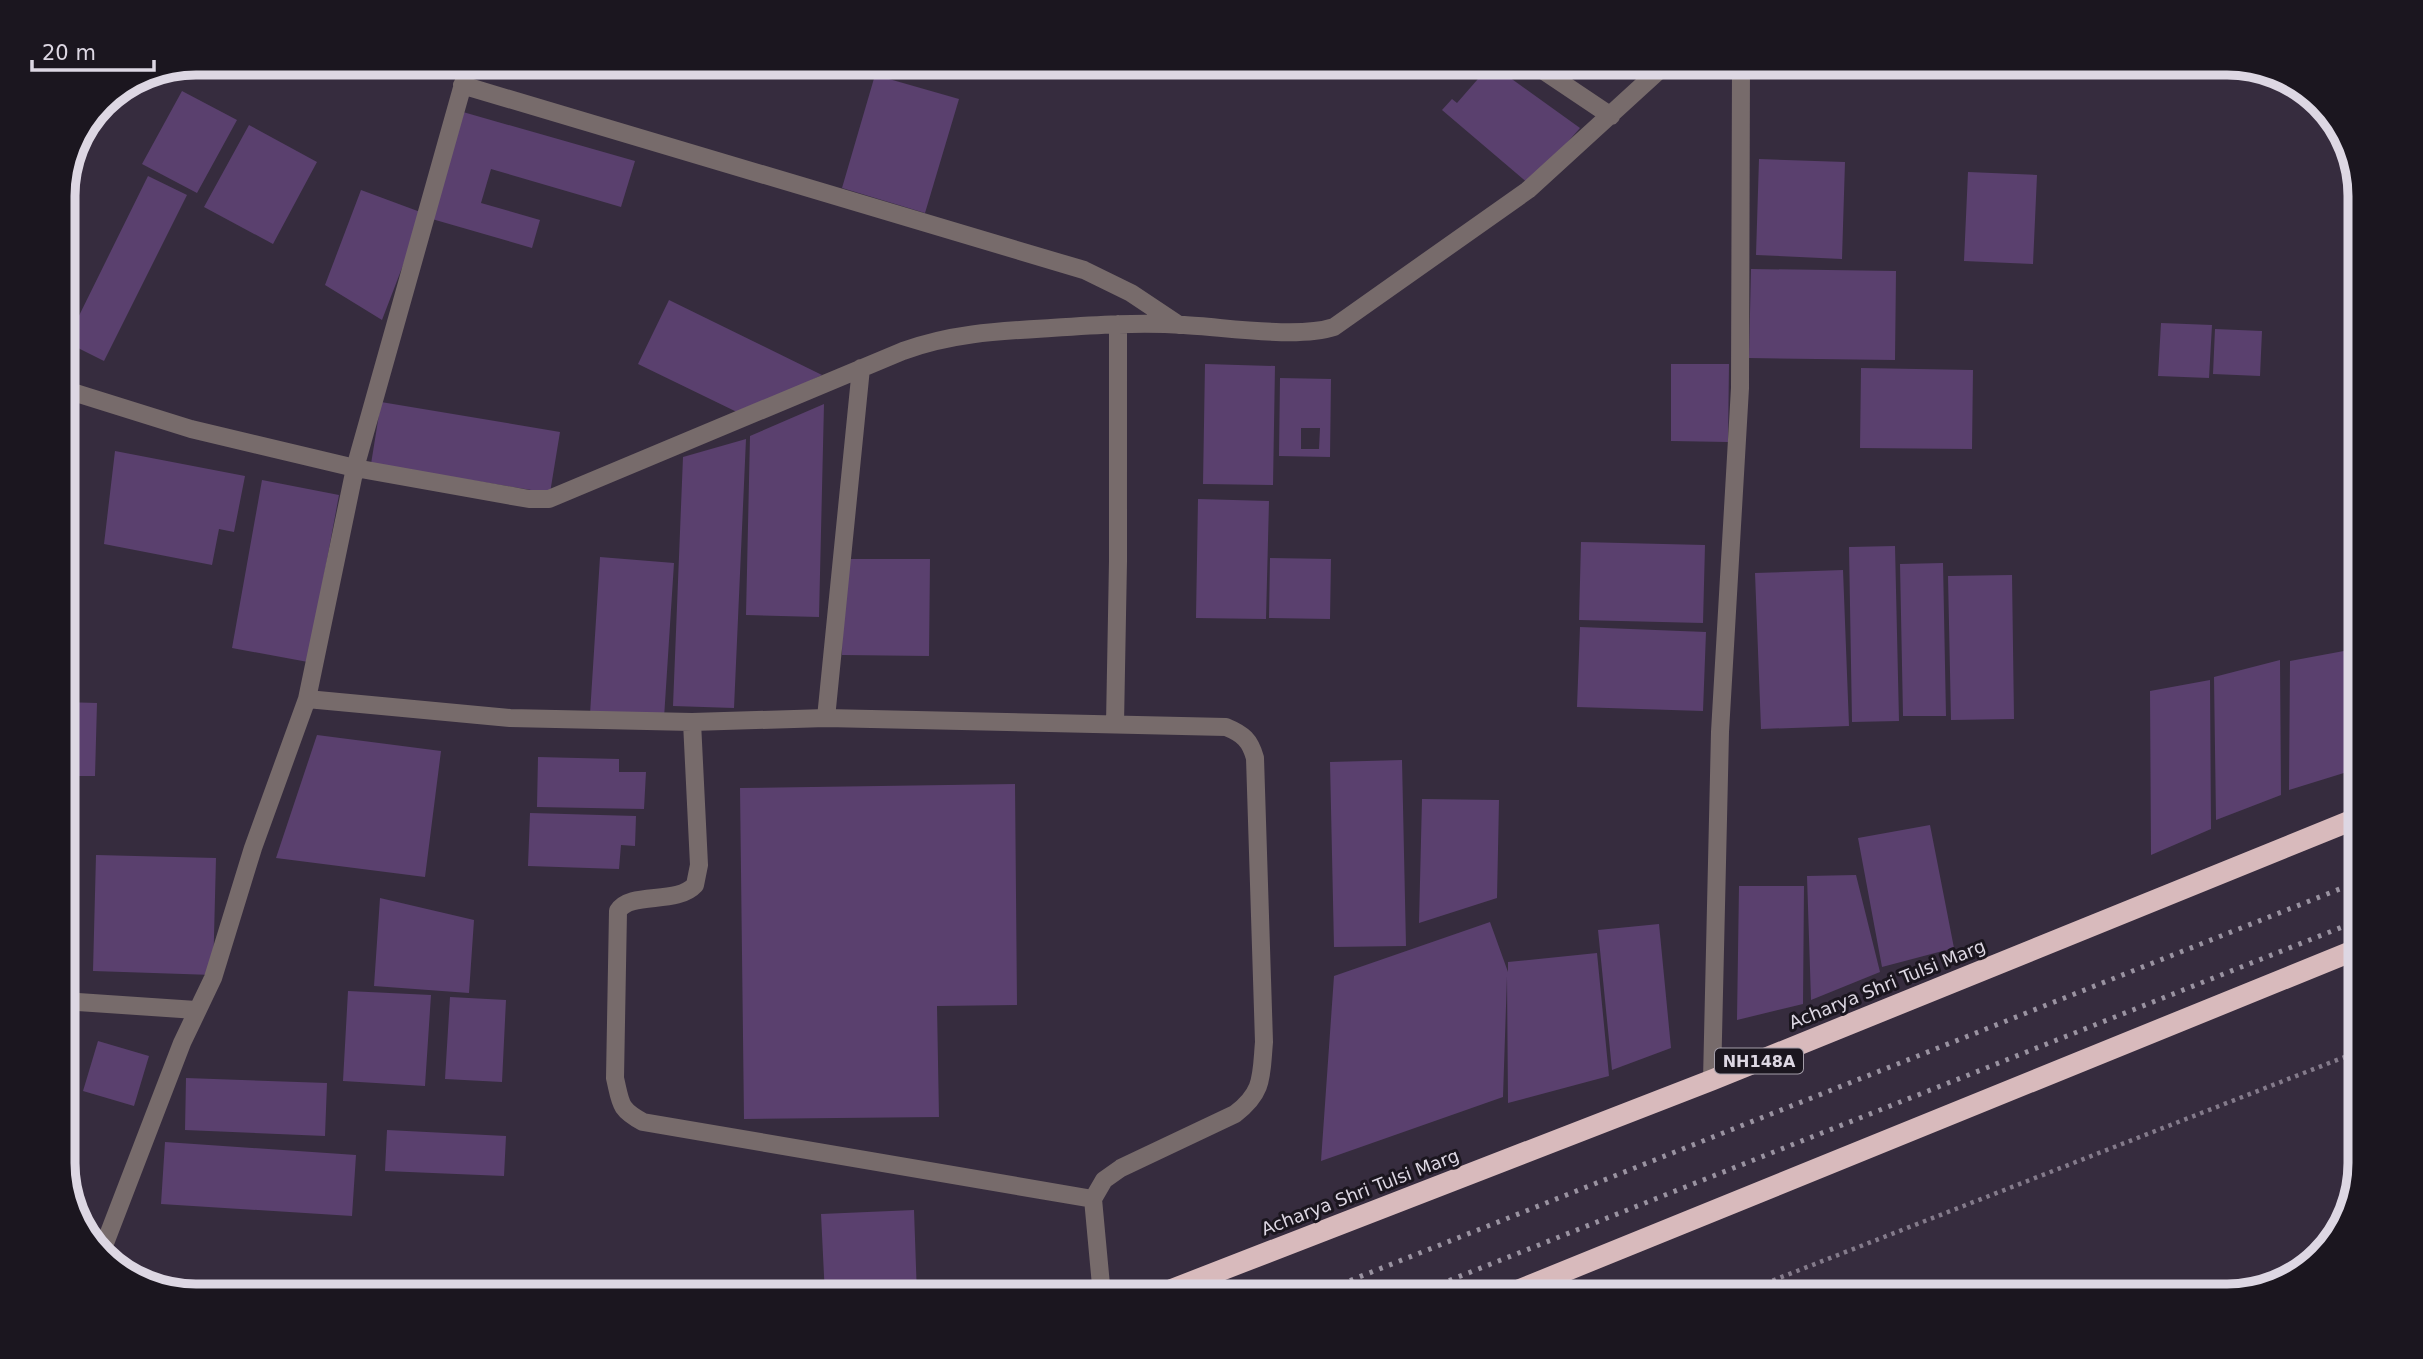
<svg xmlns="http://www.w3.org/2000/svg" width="2423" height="1359" font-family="'DejaVu Sans',sans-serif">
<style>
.building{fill:#5a406e;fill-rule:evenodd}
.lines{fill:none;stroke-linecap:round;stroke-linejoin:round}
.path{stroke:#847b8b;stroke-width:4.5;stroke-dasharray:3.5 5;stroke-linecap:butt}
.minor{stroke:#776b6b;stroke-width:18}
.highway{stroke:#d8babc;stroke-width:21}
.rail{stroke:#9a93a1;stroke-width:5;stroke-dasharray:3.5 7;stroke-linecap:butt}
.labels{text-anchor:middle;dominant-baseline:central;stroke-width:6;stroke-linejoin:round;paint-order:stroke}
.shield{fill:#1b161f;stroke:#a39da8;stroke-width:2}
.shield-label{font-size:16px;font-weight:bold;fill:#ddd7e3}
.street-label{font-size:18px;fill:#ddd7e3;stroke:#1b161f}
.rim{fill:none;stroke:#ddd7e3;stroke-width:9}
</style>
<rect width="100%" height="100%" fill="#362c3e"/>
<!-- building -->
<path class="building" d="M1491 64 1580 128 1530 185 1442 110 1452 99 1457 103Z
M875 75 959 99 925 213 842 188Z
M182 91 237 120 197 193 142 164Z
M111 96 92 132 89 131 102 102Z
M463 112 635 161 621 207 491 169 481 203 540 220 532 248 432 219Z
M249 125 317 162 273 244 204 207Z
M1759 159 1845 162 1842 259 1756 255Z
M1968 172 2037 175 2033 264 1964 261Z
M148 176 187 195 104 361 66 342Z
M361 190 423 213 382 320 325 285Z
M1751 269 1896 271 1895 360 1749 358Z
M669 300 822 375 741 414 638 364Z
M2161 323 2212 325 2209 378 2158 376Z
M2215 329 2262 331 2260 376 2213 374Z
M1205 364 1275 366 1273 485 1203 484Z
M1671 364H1729L1728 442 1671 441Z
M1861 368 1973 370 1972 449 1860 448Z
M1280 378 1331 379 1330 457 1279 456ZM1301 428H1320L1319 449H1301Z
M381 402 560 432 550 493 371 464Z
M824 404 819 617 746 615 750 436Z
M746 439 734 708 673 706 683 457Z
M115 451 245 476 234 532 219 529 212 565 104 544Z
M262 480 339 495 308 662 232 648Z
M1198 499 1269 501 1266 619 1196 618Z
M1581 542 1705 545 1703 623 1579 620Z
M1895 546 1899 721 1852 722 1849 547Z
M600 557 674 563 664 718 590 714Z
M1270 558 1331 559 1330 619 1269 618Z
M843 559H930L929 656 842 655Z
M1943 563 1946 716H1903L1900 564Z
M1843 570 1849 726 1761 729 1755 573Z
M2012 575 2014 719 1951 720 1948 576Z
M1580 627 1706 632 1703 711 1577 707Z
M2360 648V768L2289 790 2290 661Z
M2280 660 2281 795 2216 820 2214 677Z
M2210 680 2211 829 2151 855 2150 691Z
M63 702 97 703 95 776H63Z
M317 735 441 751 425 877 276 858Z
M538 757 619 759V772H646L644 809 537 807Z
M1402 760 1406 946 1334 947 1330 762Z
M1015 784 1017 1005 937 1006 939 1117 744 1119 740 788Z
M1422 799 1499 800 1497 898 1419 923Z
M530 813 636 816 635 846 621 845 619 869 528 866Z
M1930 825 1954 948 1882 967 1858 838Z
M96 855 216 858 213 975 93 971Z
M1856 875 1880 972 1811 1000 1807 876Z
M1739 886H1804L1803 1004 1737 1020Z
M380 898 474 920 469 993 374 986Z
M1490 922 1508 972V962L1597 953 1609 1076 1508 1103 1507 976 1503 1097 1321 1161 1334 976Z
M1659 924 1671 1048 1612 1070 1598 930Z
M348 991 431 995 425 1086 343 1081Z
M450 997 506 1000 502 1082 445 1079Z
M98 1041 149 1056 134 1106 83 1091Z
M186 1078 327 1083 325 1136 185 1130Z
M387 1130 506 1136 504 1176 385 1171Z
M165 1142 356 1155 352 1216 161 1204Z
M914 1210 917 1296H825L821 1214Z
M79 1221 93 1225 90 1239 81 1230Z"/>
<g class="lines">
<!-- path -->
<path class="path" d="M1733 1296 2360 1051"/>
<!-- minor -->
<path class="minor" d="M1532 63 1611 116
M462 85 1084 270 1131 293 1179 325
M63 389 191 429 355 468 529 499H549L903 351C952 333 1000 331 1051 328 1095 325 1140 322 1184 325 1224 327 1298 339 1334 327L1528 190 1667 63
M307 699 510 718 692 722 826 718 1226 727C1243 734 1250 740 1255 758L1264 1042C1261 1076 1264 1092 1235 1114L1121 1168 1104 1180 1093 1199 1102 1296
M826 718 861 368
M692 722 699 865 695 885C677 905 630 891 618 911L615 1078C621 1104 619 1109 643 1122L1093 1199
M1115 724 1118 561V324
M63 1001 196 1010
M1712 1080 1720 732 1740 388 1741 63
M102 1251 182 1043 213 978 253 848 307 699 355 468 469 63"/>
<!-- highway -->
<path class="highway" d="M1155 1296 1712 1080 2360 817
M1504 1296 2360 948"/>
<!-- rail -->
<path class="rail" d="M1311 1296 2360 881
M1410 1296 2360 920"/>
</g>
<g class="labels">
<!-- shield labels -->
<rect class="shield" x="1715" y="1048.5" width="88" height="25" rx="5"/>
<g class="shield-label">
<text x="1759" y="1061">NH148A</text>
</g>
<!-- street labels -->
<g class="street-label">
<text transform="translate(1887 984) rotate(-22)">Acharya Shri Tulsi Marg</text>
<text transform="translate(1360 1192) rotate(-21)">Acharya Shri Tulsi Marg</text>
</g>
</g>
<!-- crop -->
<path d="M0 0H2423V1359H0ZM196 75H2227A121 121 0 0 1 2348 196V1163A121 121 0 0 1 2227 1284H196A121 121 0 0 1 75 1163V196A121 121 0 0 1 196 75Z" fill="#1b161f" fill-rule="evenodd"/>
<path class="rim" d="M196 75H2227A121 121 0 0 1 2348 196V1163A121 121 0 0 1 2227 1284H196A121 121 0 0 1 75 1163V196A121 121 0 0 1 196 75Z"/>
<!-- scale -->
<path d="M32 60v10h122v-10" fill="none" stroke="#ddd7e3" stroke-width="3.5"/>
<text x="42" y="60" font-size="21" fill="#ddd7e3" stroke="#1b161f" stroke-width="5" paint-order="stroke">20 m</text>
</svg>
